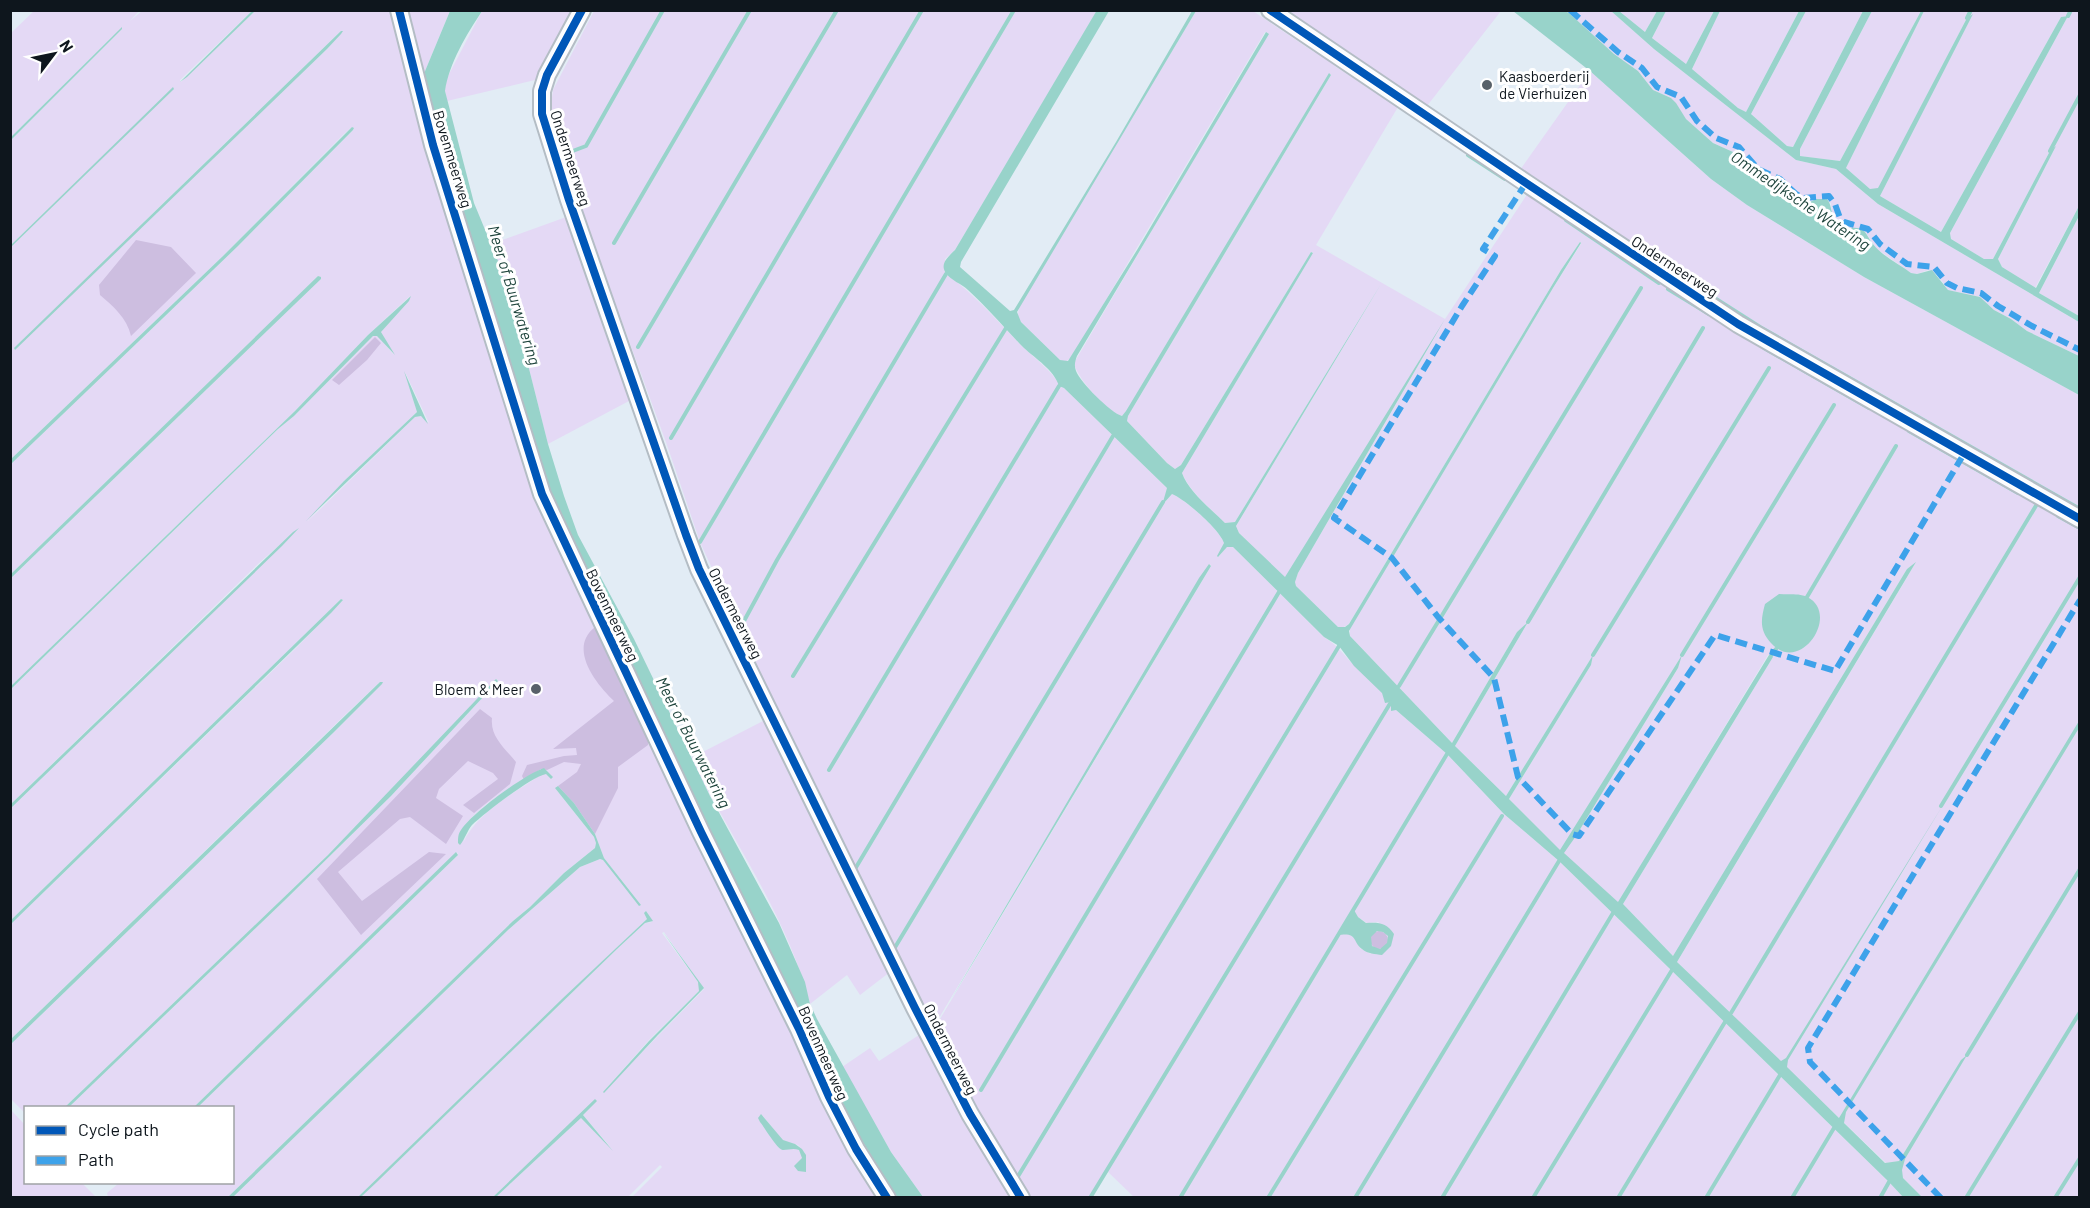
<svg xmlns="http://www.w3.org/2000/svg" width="2090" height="1208" font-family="Barlow,sans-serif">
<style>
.green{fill:#e4d9f5;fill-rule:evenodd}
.forest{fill:#cdbee0}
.water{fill:#98d3ca;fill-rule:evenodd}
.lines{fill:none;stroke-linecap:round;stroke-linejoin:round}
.stream{stroke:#98d3ca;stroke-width:4}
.minor-casing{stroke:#b4bdc5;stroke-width:20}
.minor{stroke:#fbfcfe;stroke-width:16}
.quiet{stroke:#3da2ea;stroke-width:6;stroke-dasharray:12 6;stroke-linecap:butt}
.cycleway-casing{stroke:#fff;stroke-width:11}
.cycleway{stroke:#0057b8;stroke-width:8}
.poi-dot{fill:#586169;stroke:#fff;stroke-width:2}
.labels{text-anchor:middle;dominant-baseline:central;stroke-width:6;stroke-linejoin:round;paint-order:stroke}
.poi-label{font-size:15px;fill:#0e161d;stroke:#fff;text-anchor:start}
.street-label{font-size:15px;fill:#0e161d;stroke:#fff}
.water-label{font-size:16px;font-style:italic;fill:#1f453d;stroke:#fff}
</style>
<rect width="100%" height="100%" fill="#e2ecf5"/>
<!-- green -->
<path class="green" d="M34 11H139L130 21 142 11H252L180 80 181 82 255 11H450L423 76 546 488 878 1169 897 1197H632L662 1167 660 1165 628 1197H496L581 1118 612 1149 583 1115 596 1101 493 1197H361L617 949 645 923 652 922 648 918 358 1197H233L508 930 580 867 600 859 603 860 641 905 604 858 595 834 574 803 555 788 594 837 596 843 595 848 564 873 530 907 513 921 228 1197H108L107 1193 119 1183 232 1182V1108L198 1107 458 855 457 852 194 1107H69L284 901 391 796 498 681 497 679 328 855 65 1107 26 1108 25 1113 11 1099V1044L333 733 383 682H380L345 715 11 1039V924L295 649 343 600 341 599 11 920V808L299 528 259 563 11 804V689L278 429 294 416 373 336 377 335 394 355 381 332 410 296 368 335 295 411 11 686V578L321 279 318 276 295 299 11 574V464L238 246 354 129 352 127 343 135 223 256 11 459V247L174 88 11 245V140L122 29 111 38 11 137V33ZM341 31 327 49 133 234 147 219ZM405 372 429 423 421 416 415 417 308 521 344 481 417 412ZM541 769 553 777 546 774H542C514 793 477 812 463 843L471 818 488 803ZM664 932 704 989 603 1092 649 1040 699 991 700 988 698 982 662 933ZM762 1115 783 1141 798 1145 805 1153 806 1172 799 1170 803 1158 799 1150C792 1147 786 1150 779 1148Z
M482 11H577L539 79 447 101 445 91 446 80Z
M594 11H1097L955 250 945 259 946 274C976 295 998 322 1023 347 1037 360 1052 371 1061 387L1064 388 1167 488 1165 502 1172 494C1185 499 1220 530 1224 543L1218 557 1227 547H1233L1324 637C1339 646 1344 656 1356 667 1369 681 1387 693 1396 710L1447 754 1504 814 1559 861 1889 1182 1903 1197 1135 1198 1106 1170 1090 1197H1029L971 1105 934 1029 1211 566 1210 564 933 1028 775 706 700 542 667 445 565 165 550 113 553 90ZM1358 917 1367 923 1379 922 1371 954 1360 948 1357 939 1350 935Z
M1196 11H1253L1314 52 1316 50 1336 67 1398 107 1316 245 1445 319 1528 193 1668 289 1776 356 2079 528V1197H1922L1903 1178 1899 1161 1886 1163 1677 962 1915 564 1907 569 1674 957 1623 904 1773 657 1772 655H1768L1618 903 1563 853 1576 836 1678 668 1679 660 1560 851 1509 799 1591 665 1592 657 1506 796 1455 746 1527 624 1517 632 1452 743 1350 636V628L1553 288 1581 244 1580 242 1561 270 1349 624 1342 628 1338 627 1296 586 1295 582 1298 573 1426 352 1285 578 1239 533 1236 526 1381 284 1235 522 1225 523C1211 509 1189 491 1182 473L1313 252H1311L1181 465 1175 469 1167 463 1127 421 1128 416 1331 75 1330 74 1126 412 1122 416C1107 412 1077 378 1074 363L1268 33 1265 32 1072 357 1065 362 1060 360 1021 322 1018 316 1019 306Z
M1282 11H1501L1427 106Z
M1563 11H1611L1654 49 1796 160 1836 169 1878 204 2079 322V356L2027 331 2011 319 1994 310 1980 297 1948 290 1937 274 1928 270 1917 274 1911 273 1877 249 1866 233 1861 229 1847 228 1838 224 1832 215 1831 203 1816 199 1806 204 1793 199 1782 185 1753 174 1733 152 1713 143 1686 119 1671 98 1653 90 1638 71 1614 54 1569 13Z
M1619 11H1657L1645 32Z
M1666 11H1714L1686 64 1652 38Z
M1720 11H1799L1746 112 1738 108 1692 69Z
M1806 11H1863L1793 147 1787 146 1751 114Z
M1872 11H1921L1840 161 1799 156 1800 149Z
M1924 11H2079V206L2035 288 2002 267 1998 259 2055 148 2050 151 1993 259H1984L1951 239 1950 233 2068 16 2061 17 1941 232 1880 196 1972 15 1967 18 1878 189H1870L1846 168Z
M1590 71 1711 179 1747 205 1864 277 2079 395V509L1760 327 1520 170Z
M569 216 633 397 629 401 548 444 520 333 491 244Z
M2079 216V316L2039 293Z
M767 719 890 972 860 995 847 975 810 1004C788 917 730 837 691 758Z
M919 1035 968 1127 1012 1197H923L891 1152 842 1067 870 1048 879 1061Z
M10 1109 25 1125 26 1182 82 1183 96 1197H11Z"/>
<!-- forest -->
<path class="forest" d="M136 240 171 247 196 273 131 336C127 318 113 306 100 295L99 285Z
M375 337 381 343 367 360 339 385 332 380Z
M595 627 648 736V745L618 767V788L595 834 574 803 558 786 577 772 581 764 564 762 547 770 541 769 524 780 522 776 527 765 564 756 577 755 576 748 553 749 614 701C595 683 568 648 595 627Z
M480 709 492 718C490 737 505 748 516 762L510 784 474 813 463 805 498 779 493 773 468 761 439 789 436 798 463 816 446 844 410 817 400 819 338 872 362 901 429 852 446 854 361 935 317 879Z
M1370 940a9 9 0 1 1 18 0a9 9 0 1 1-18 0Z"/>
<!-- water -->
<path class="water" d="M1097 10 1109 11 961 262 960 267 1010 311 1014 310 1116 142 1192 11H1196L1017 312 1021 322 1060 360 1068 361 1137 250 1266 32 1269 34 1077 356C1075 361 1074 366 1076 371 1080 382 1111 413 1122 416L1126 411 1329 73 1331 75 1128 416 1127 421 1167 463 1175 469 1181 465 1311 252 1313 253 1182 473C1188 491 1211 509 1225 523L1235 522 1381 284 1236 526 1239 533 1285 577 1445 319 1298 573 1295 582 1296 586 1338 627H1345L1349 624 1561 270 1580 242 1581 243 1553 288 1349 631 1350 636 1452 743 1517 632 1528 622 1455 746 1506 796 1593 655 1591 665 1509 799 1560 850 1682 655 1678 668 1576 836 1564 853 1618 902 1769 655 1772 654 1773 657 1623 904 1673 956 1907 569 1916 562 1677 962 1781 1061 1786 1058 1943 805 1788 1060 1787 1067 1839 1118 2079 721V728L1846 1112 1844 1123 1885 1163 1899 1161 1961 1060 1967 1055 1905 1159 1902 1170 1903 1178 1922 1197H1903L1889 1182 1559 861 1504 814 1447 754 1396 710 1391 711V702L1385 703 1382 693 1354 666 1339 646 1324 637 1233 547H1227L1218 557 1217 556 1224 543C1220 530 1185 499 1172 494L1164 503 1163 502 1167 488 1064 388 1059 386C1054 370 1036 359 1024 348 1005 329 988 308 968 290 962 284 950 280 946 273 939 264 949 256 955 250Z
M1563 10 1569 13 1614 54 1638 71 1653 90 1671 98 1676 103 1686 119 1713 143 1733 152 1753 174 1782 185 1793 199 1806 204 1816 199H1827C1833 206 1830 218 1838 225 1845 230 1854 226 1861 229 1867 232 1869 240 1873 244 1882 256 1899 264 1911 273L1917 274 1932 270 1948 290 1980 297 1994 310 2011 319 2027 331 2079 356V395L1864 277 1747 205 1711 179 1590 71 1513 11Z
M252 11H255L187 77 180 82Z
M450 11H482C467 34 449 63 445 91L474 203 498 261 520 333 548 444 564 496 578 535 634 639 710 796 779 923 805 982 810 1004 817 1019 891 1152 923 1197H897L845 1113 711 837 546 488 435 127 423 76Z
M1611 11H1619L1645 32 1657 11H1666L1652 38 1686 64 1714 11H1720L1692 69 1738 108 1746 112 1799 11H1806L1751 114 1787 146 1793 147 1863 11H1872L1800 149V156L1840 161 1921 11H1924L1846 168 1870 189 1878 188 1967 18 1973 14 1880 196 1941 232 2061 17 2068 16 1950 233 1951 239 1984 259H1993L2050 151 2056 146 1998 259 2002 267 2036 288 2079 206V216L2039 293 2079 316V322L1878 204 1836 169 1796 160 1654 49Z
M122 27V29L11 140V137Z
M341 31H343L341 34 327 49 15 350 14 348Z
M173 87 174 89 11 247V245Z
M352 127 354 128 353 130 238 246 11 464V459L223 256Z
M318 276 321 277V279L11 578V574Z
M411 296 409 301 381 332 395 355 377 336H373L294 416 278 429 11 689V686L295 411 368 335Z
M404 371 428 424 421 416 415 417 306 521 344 481 417 412Z
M299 528 282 546 11 808V804L293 532Z
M1209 564 1211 566 950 1001 1199 578Z
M1779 594C1788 595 1799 593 1807 597 1841 613 1801 676 1771 643 1759 630 1761 619 1765 604Z
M341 599 343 600 331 613 11 924V920Z
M496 679 498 681 391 796 284 901 69 1107H65L328 855Z
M380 682H383L382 684 333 733 11 1044V1039Z
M544 768 553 777 551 779 546 774C531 777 485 813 472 825 467 831 465 839 460 845L458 843C458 838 458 834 461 830 472 813 525 774 544 768Z
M558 786 574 803 595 834 604 858 641 905 639 906 603 860 600 859 580 867 508 930 233 1197H228L513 921 530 907 564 873 595 848 596 843 594 837 555 788Z
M456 852 458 855 198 1107H194Z
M1354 910 1358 917 1366 923C1379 922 1387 923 1394 934L1391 946 1382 955C1375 954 1368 954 1362 949 1352 941 1358 932 1338 935ZM1377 931 1383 932 1388 936 1387 943 1380 949 1372 946 1371 937Z
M646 911 653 921 645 923 617 949 378 1181 361 1197H358L562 999 647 919 644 913Z
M663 932 704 988 657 1036 604 1093 603 1092 649 1041 699 991 698 982Z
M595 1099 597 1101 583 1115 613 1151 581 1118 496 1197H493Z
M761 1114 783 1140 795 1144 802 1149 806 1155V1172L798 1171 794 1166 802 1158 799 1150C793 1148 789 1150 783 1150 777 1149 765 1128 760 1122L758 1118Z"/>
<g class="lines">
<!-- stream -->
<path class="stream" d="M2068 16 2071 10
M1967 18 1971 10
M2050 151 2080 95
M570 152 586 146 663 10
M1468 155 1505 179
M1566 220 1659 283
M614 243 750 10
M1688 281 1760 327 2080 509
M1668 289 1709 314
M638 347 837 10
M1764 348 1869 408
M1909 431 2018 493
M671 438 922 10
M2058 516 2080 528
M700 542 1014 10
M1807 597 1896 446
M744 621 777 560 946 274
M1528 622 1703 328
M1772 654 1776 649
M1593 655 1769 368
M1682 655 1834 405
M793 676 1006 328
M1399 686 1641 288
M829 770 1059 386
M1941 806 2080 577
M855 869 1113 436
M894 949 1163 502
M1731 1013 2037 504
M1967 1055 2080 869
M981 1090 1279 592
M1017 1178 1339 646
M1090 1198 1391 702
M1180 1198 1447 754
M1268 1198 1502 816
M1355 1198 1559 861
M1442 1198 1613 913
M1533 1198 1672 970
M1618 1198 1725 1022
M1706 1198 1780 1075
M1792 1198 1834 1128
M1880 1198 1889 1182
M1966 1198 2080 1012
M2055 1198 2080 1158"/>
<!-- minor casing -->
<g class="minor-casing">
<path id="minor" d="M399 10 433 145 542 494 701 832 799 1029 829 1097 856 1149 887 1198
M582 10 547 75 542 91V114L569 200 686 535 699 569 915 1008 970 1114 1021 1198
M1270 10 1526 183 1738 324 2080 519"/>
</g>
<!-- minor -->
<use href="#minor" class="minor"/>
<!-- quiet -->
<path class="quiet" d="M1570 10 1618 52 1642 68 1657 87 1681 97 1697 121 1716 138 1739 147 1758 169 1780 179 1796 194 1804 198 1829 196 1835 204 1840 218 1844 222 1868 229 1880 244 1907 264 1934 267 1947 283 1957 288 1981 293 1998 306 2032 326 2080 350
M1526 183 1483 249 1495 256 1462 306 1334 518 1392 558 1438 617 1494 678 1518 777 1572 834 1579 836 1715 635 1835 671 1965 452
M1941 1198 1810 1062 1808 1048 2080 600"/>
<!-- cycleway casing -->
<g class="cycleway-casing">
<path id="cycleway" d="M399 10 433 145 542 494 701 832 799 1029 829 1097 856 1149 887 1198
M582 10 547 75 542 91V114L569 200 686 535 699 569 915 1008 970 1114 1021 1198
M1270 10 1526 183 1738 324 2080 519"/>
</g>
<!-- cycleway -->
<use href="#cycleway" class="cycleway"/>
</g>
<!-- markers -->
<g class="poi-dot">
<circle cx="1487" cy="85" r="6"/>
<circle cx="536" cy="689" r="6"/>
</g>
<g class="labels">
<!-- poi labels -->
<g class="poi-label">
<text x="1499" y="76">Kaasboerderij<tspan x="1499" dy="17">de Vierhuizen</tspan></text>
<text x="524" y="689" text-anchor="end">Bloem &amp; Meer</text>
</g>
<!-- street labels -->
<g class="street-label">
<text transform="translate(571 158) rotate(72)">Ondermeerweg</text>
<text transform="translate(453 159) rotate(73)">Bovenmeerweg</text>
<text transform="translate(1675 266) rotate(33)">Ondermeerweg</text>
<text transform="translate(736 613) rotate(63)">Ondermeerweg</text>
<text transform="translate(613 615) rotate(64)">Bovenmeerweg</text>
<text transform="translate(951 1049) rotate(63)">Ondermeerweg</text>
<text transform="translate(824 1053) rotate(66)">Bovenmeerweg</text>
</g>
<!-- water labels -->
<g class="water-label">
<text transform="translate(1801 200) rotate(34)">Ommedijksche Watering</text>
<text transform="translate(515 295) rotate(73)">Meer of Buurwatering</text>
<text transform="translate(694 742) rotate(63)">Meer of Buurwatering</text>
</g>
</g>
<!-- border -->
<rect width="2090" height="1208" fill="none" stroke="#0e161d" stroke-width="24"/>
<!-- legend -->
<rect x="24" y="1106" width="210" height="78" fill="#ffffff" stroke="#9fa2a5" stroke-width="1.5"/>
<rect x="36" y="1126" width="30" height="9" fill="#0057b8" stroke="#9fa2a5" stroke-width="1.5"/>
<text x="78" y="1136" font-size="18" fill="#0e161d">Cycle path</text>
<rect x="36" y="1156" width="30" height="9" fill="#3da2ea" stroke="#9fa2a5" stroke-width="1.5"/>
<text x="78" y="1166" font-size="18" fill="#0e161d">Path</text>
<!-- north arrow -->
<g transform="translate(54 54) rotate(58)" stroke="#ffffff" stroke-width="4.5" paint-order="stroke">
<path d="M0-4.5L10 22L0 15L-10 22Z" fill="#0e161d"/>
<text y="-9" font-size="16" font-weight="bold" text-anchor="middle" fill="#0e161d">N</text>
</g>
</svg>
